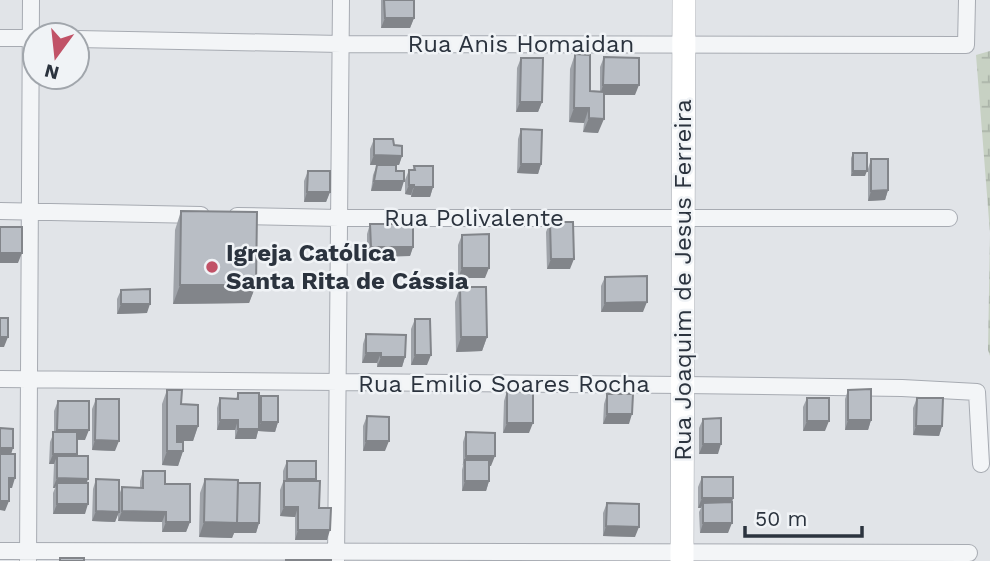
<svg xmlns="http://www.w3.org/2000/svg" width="990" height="561" font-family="'Work Sans',sans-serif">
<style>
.wetland{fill:url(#wetland-marsh)}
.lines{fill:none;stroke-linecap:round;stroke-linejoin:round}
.street-casing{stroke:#a7abb2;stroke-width:18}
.secondary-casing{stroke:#a7abb2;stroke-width:24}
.street{stroke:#f3f5f7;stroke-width:16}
.secondary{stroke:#fff;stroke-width:23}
.wall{fill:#9fa3a9}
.shaded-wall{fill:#82858a}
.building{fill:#b9bec5;stroke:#82858a;stroke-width:2}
.poi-dot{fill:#c15267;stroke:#f0f3f6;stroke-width:2.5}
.labels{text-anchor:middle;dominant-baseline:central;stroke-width:5;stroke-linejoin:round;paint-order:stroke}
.street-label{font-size:24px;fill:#2b333e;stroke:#f0f3f6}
.poi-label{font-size:24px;font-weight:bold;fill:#2b333e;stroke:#f0f3f6;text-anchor:start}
</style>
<defs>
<pattern id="wetland-marsh" width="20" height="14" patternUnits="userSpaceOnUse" patternTransform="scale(1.75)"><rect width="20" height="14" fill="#c7d1c3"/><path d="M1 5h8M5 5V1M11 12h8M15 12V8" fill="none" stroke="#abb4a9"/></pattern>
</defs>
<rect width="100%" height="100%" fill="#e1e4e8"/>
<!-- wetland -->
<path class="wetland" d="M990 51V356L988 350 990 233 976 55Z"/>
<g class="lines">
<!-- street casing -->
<g class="street-casing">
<path id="street" d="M0 38H35
M77 39 341 44 966 45 967 0
M0 211 201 215
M237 216 339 218H949
M0 379 683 385 902 388 977 392 981 464
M0 551 969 553
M28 561 31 0
M336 561 341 0"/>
</g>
<!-- secondary casing -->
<g class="secondary-casing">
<path id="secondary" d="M682 561 684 0"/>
</g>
<!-- street -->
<use href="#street" class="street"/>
<!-- secondary -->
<use href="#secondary" class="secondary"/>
</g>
<!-- wall -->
<path class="wall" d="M381 0H414V18L410 28H381Z
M575 54 590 91 600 92V67L604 57 635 95H604L598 133 583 132 584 123 569 122 570 69Z
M521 58 542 102 538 112H516L517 68Z
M521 129 541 164 538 174 517 173 518 139Z
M374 139 394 145 402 156 399 165H396V171L401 191H371L373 175 377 165H379H370V149Z
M853 153 865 176H851V158Z
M871 159 888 190 885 200 868 201V169Z
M414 166 433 187 430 197H411V195L405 194V180L409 170H413Z
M308 171 330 192 326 202H304V181Z
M181 211 256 285 249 303 173 304 175 230Z
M550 222 570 269H547L546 232Z
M370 224 413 247 410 256 367 257V234Z
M462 235 485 278H458V245Z
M605 277 643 312H601V286Z
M460 287 487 337 482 351 456 352 455 302Z
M121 290 147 313 117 314V299Z
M415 319 427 365H411V329Z
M366 334 405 357 402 367H377V363H362L363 344Z
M167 390 181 404 198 426 193 441H177L183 451 178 466 162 465V404Z
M848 390 871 420 868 430H845V399Z
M507 391 529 433H503L504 401Z
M238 393 259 400 261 396 278 422 275 432 258 431 256 439H235V430H217V408L220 398 236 399Z
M607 394 629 424H603L604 404Z
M807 398 825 431H803V407Z
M917 398 942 426 939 436 913 435V408Z
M96 399 115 451 92 450V409Z
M58 401 85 440H77L76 456 87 483 85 514H53V493L55 488H53L54 464H49L50 442 54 432V411Z
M367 416 385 451H363V426Z
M703 419 718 454H699V428Z
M466 432 491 466H489V481L486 491H462V470L463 466V442Z
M287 461 315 481 319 508 327 540H295V517L280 516V490L283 482V471Z
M143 471 165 484 190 522 186 532H162V522L118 521V514L115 522 92 521 93 489 96 479 119 495 122 487 140 488V481Z
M702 477 733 498 728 533H700L699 512 701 508H698V487Z
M205 479 238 483 259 523 256 533H234L232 538 199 537 200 493Z
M607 503 635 537 603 536V513Z"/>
<!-- shaded-wall -->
<path class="shaded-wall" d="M385 18H414L410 28H381Z
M603 85H639L635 95H600Z
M520 102H542L538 112H516Z
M574 108H589L584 123 569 122Z
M589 118 604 119 598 133 583 132Z
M374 155 402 156 399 165H370Z
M521 164H541L538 174 517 173Z
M853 171H867L865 176H851Z
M374 181H404L401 191H371Z
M409 185H414L411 195 405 194Z
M414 187H433L430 197H411Z
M888 190 885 200 868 201 871 191Z
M307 192H330L326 202H304Z
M371 247H413L410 256 367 257Z
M0 253H22L18 263H0Z
M551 259H574L570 269H547Z
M462 268H489L485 278H458Z
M180 285H256L249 303 173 304Z
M647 302 643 312H601L605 303Z
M121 304H150L147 313 117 314Z
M0 337H8L4 347H0Z
M461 337H487L482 351 456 352Z
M366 353H381L377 363H362Z
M415 355H431L427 365H411Z
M381 357H405L402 367H377Z
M607 414H632L629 424H603Z
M220 420H238L235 430H217Z
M848 420H871L868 430H845Z
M807 421H829L825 431H803Z
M261 422H278L275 432 258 431 256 439H235L238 429H258Z
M507 423H533L529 433H503Z
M177 426H198L193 441H172Z
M916 426H942L939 436 913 435Z
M57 430H89L85 440 54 439Z
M95 440 119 441 115 451 92 450Z
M366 441H389L385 451H363Z
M703 444H721L718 454H699Z
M0 448H13L10 458H0Z
M167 451H183L178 466 162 465Z
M53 454H77L73 464 57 456 54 464H49Z
M466 456H495L491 466H465V460L462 466Z
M9 478H15L12 488H6Z
M57 478 88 479 85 489 57 483 55 488H53Z
M465 481H489L486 491H462Z
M702 498H733L730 508 703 503 701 508H698Z
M0 501H9L5 511 0 510Z
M57 504H88L85 514H53Z
M284 507H298L295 517 280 516Z
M96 511 119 512 115 522 92 521Z
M122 511 166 512 162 522 118 521Z
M166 522H190L186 532H162Z
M204 522 259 523 256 533H234L232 538 199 537Z
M703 523H732L728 533H700Z
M606 526 639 527 635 537 603 536Z
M298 530H330L327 540H295Z"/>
<!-- building -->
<path class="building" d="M384 0H414V18H385Z
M575 54 590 55V91L604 92V119L589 118V108H574Z
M604 57 639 58V85H603Z
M521 58H543L542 102H520Z
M521 129 542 130 541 164H521Z
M374 139H393L394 145 402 146V156L374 155Z
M853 153H867V171H853Z
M871 159H888V190L871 191Z
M377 165H396V171H404V181H374Z
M414 166H433V187H414V185H409V170H415Z
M308 171H330V192H307Z
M181 211 257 212 256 285H180Z
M550 222H573L574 259H551Z
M370 224H413V247H371Z
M0 227H22V253H0Z
M489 234V268H462V235Z
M647 276V302L605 303V277Z
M460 287H486L487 337H461Z
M150 289V304H121V290Z
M0 318H8V337H0Z
M415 319H430L431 355H415Z
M366 334 406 335 405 357H381V353H366Z
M871 389V420H848V390Z
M167 390H182L181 404 198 405V426H177V442H183V451H167Z
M507 391 533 392V423H507Z
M238 393H259V429H238V420H220V398L238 399Z
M607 394H633L632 414H607Z
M261 396H278V422H261Z
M807 398H829V421H807Z
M917 398H943L942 426H916Z
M96 399H119V441L95 440Z
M58 401H89V430H57Z
M367 416 389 417V441H366Z
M721 418V444H703V419Z
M0 428 13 429V448H0Z
M53 432H77V454H53Z
M466 432 495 433V456H466Z
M0 454H15V478H9V501H0Z
M57 456H88V479L57 478Z
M465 460H489V481H465Z
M287 461H316V479H287Z
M143 471H165V484H190V522H166V512L122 511V487L143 488Z
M702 477H733V498H702Z
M96 479 119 480V512L96 511Z
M205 479 238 480 237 523 204 522Z
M284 481H320L319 508H331L330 530H298V507H284Z
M57 483H88V504H57Z
M238 483H260L259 523H237Z
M732 502V523H703V503Z
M607 503 639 504V527L606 526Z
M60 558H84V561H60Z
M286 560H331V561H286Z"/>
<!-- markers -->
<circle class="poi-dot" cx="212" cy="267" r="7"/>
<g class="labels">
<!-- street labels -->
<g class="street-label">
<text x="521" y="44">Rua Anis Homaidan</text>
<text x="474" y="218">Rua Polivalente</text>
<text transform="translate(683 280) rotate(-90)">Rua Joaquim de Jesus Ferreira</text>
<text x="504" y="384">Rua Emilio Soares Rocha</text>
</g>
<!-- poi labels -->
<g class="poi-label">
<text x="226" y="253">Igreja Católica<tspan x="226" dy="28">Santa Rita de Cássia</tspan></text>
</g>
</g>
<!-- north arrow -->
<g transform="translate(56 56) rotate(195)"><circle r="33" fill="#f0f3f6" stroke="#a1a6ac" stroke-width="2"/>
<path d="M0-5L12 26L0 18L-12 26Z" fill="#c15267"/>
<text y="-10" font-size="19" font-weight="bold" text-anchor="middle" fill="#2b333e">N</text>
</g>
<!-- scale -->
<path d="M745 526v10h117v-10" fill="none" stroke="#2b333e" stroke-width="3.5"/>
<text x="755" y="526" font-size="21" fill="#2b333e" stroke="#f0f3f6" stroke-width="5" paint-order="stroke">50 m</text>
</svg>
